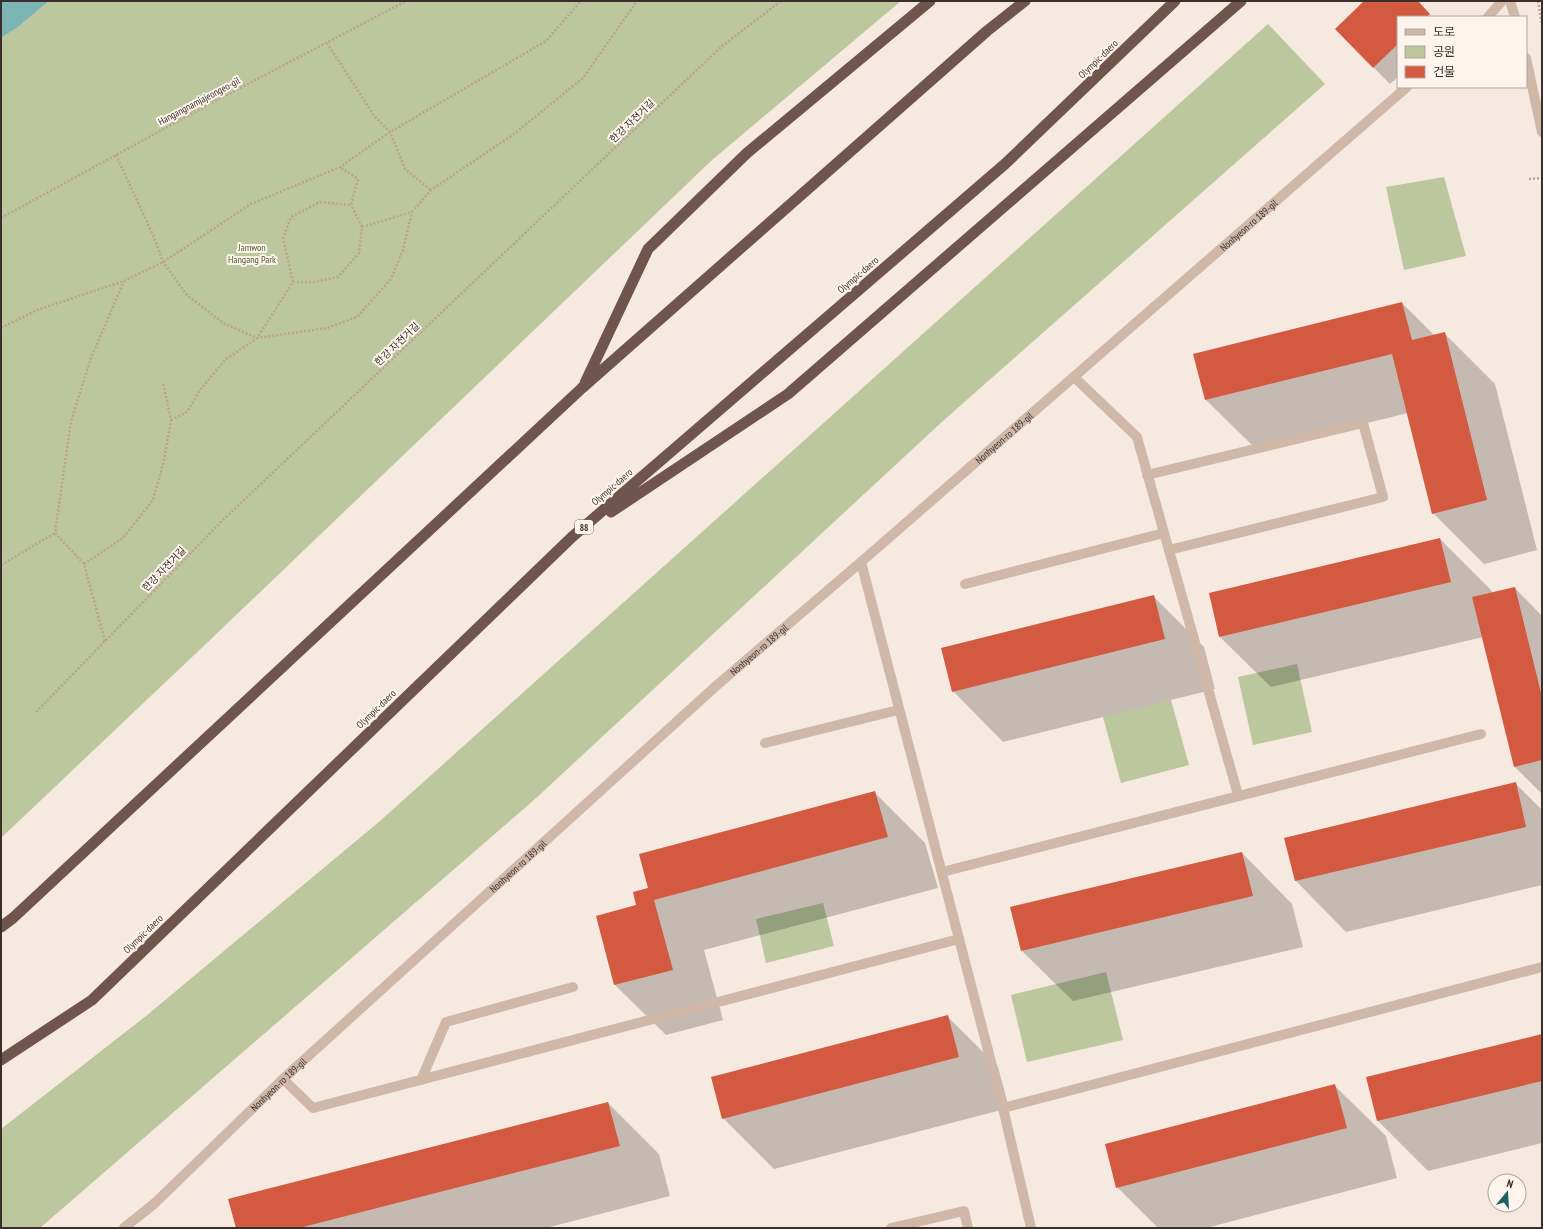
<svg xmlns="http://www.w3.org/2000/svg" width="1543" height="1229" font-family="'PT Sans Narrow','Noto Sans KR',sans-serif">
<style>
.green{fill:#bcc79d}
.water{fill:#7bb6b5}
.shadow{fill:#0003}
.building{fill:#d35940}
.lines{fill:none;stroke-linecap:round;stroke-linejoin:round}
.path{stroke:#bca293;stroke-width:2.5;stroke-dasharray:2 2;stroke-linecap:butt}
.service{stroke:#d0b8a9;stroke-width:10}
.minor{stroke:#d0b8a9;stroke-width:10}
.tertiary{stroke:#d0b8a9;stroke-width:10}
.trunk{stroke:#6f554c;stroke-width:11}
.labels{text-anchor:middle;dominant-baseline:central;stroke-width:4;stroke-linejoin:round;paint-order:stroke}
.shield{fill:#fcf4ed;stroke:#766964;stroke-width:1}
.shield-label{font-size:9px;font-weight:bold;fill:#3c2e2a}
.street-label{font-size:10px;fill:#3c2e2a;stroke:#fcf4ed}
.park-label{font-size:10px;fill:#4e5e2a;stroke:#fcf4ed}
</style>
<rect width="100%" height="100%" fill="#f6e9df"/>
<!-- green -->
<path class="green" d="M49 1H901L711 161 211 639 1 838V38L18 27Z
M1268 24 1325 84 944 420 534 800 40 1228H1V1129L146 1016 380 821Z
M1444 177 1466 256 1404 270 1386 187Z
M1297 664 1312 732 1253 745 1238 677Z
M1171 700 1189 765 1121 783 1103 717Z
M823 903 834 946 766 963 756 919Z
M1106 972 1123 1040 1027 1062 1011 995Z"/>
<!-- water -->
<path class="water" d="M1 1H49L18 27 1 38Z"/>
<!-- shadow -->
<path class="shadow" d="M1365 1H1417L1432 17H1398V77L1390 84 1373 67Z
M1402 303 1434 335 1444 333 1495 384 1537 550 1484 564 1433 513 1408 413 1257 450 1206 400 1194 354Z
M1440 539 1491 590 1492 593 1515 588 1542 616V794L1515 767 1483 637 1271 687 1220 637Z
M1153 596 1204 647 1215 689 1003 742 953 691Z
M1516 784 1542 810V885L1346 932 1296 881 1285 838Z
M874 792 925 843 938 888 704 950 723 1020 666 1035 615 985 597 916 638 905 650 888Z
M1242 853 1292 904 1303 947 1073 1001 1022 951Z
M948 1017 998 1067 1009 1108 774 1169 723 1118Z
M1542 1035V1143L1428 1171 1377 1120Z
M1335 1086 1386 1136 1397 1178 1206 1228H1158L1117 1187Z
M608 1103 659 1154 670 1196 546 1228H237Z"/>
<!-- building -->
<path class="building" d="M1364 1H1418L1430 14 1426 17H1398V44L1373 68 1335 29Z
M1402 302 1412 340 1445 332 1487 500 1432 514 1392 354 1205 400 1193 354Z
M1440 538 1451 582 1219 637 1209 593Z
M1515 587 1542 697V760L1514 767 1472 597Z
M1154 595 1165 639 952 692 941 648Z
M1516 782 1526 827 1295 881 1284 838Z
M875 791 888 837 654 900 673 970 614 985 596 916 636 905 633 892 648 888 639 854Z
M1242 852 1253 896 1021 951 1010 907Z
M948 1015 959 1057 722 1119 711 1077Z
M1542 1034V1081L1377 1121 1366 1077Z
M1335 1084 1347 1128 1116 1188 1105 1144Z
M608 1102 620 1146 299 1228H236L228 1199Z"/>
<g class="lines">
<!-- path -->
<path class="path" d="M1538 1 1542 25
M327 43 375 117 390 132 405 169 431 190
M116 155 153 235 163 262 187 295 223 323 257 338 327 328 357 317 391 279 403 250 412 212
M1529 179 1542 178
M1 218 202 108 406 1
M362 227 412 212 431 190 514 134 583 78 637 1
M293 282H314L338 277 359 253 362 227 351 205
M1 328 37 310 124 281 163 262 251 204 340 167 390 132 546 41 581 1
M171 420 187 412 200 390 225 360 257 338 293 282 283 238 291 217 320 202 351 205 358 179 340 167
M84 564 123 538 153 500 164 460 171 420 163 383
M1 565 55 533
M105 641 84 564 55 533 71 421 91 358 124 281
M36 712 223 520 721 47 781 1"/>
<!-- service -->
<path class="service" d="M1074 377 1137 437 1238 795
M1147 475 1363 423 1383 497 1169 550
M965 584 1164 533
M765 743 898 710
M942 872 1481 734
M283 1079 313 1108 959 939
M421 1080 446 1022 573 987
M1003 1108 1542 967
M891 1228 964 1211 968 1228"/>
<!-- minor -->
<g class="minor">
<path d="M1488 17 1502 1"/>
<path d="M861 562 1003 1108 1031 1228"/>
<path id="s1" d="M124 1228 155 1203 283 1079 716 686 861 562 1407 87"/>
</g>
<!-- tertiary -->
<path class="tertiary" d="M1510 1 1515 17
M1526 58 1542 132"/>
<!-- trunk -->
<path class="trunk" d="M585 383 648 249 747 153 930 1
M611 512 788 394 1241 1
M1 927 13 918 582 388 987 31 1025 1
M1 1060 92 1000 572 537 1005 164 1175 1"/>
</g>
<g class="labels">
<!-- shield labels -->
<rect class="shield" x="575" y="520" width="18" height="14" rx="3"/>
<g class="shield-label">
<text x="584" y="527">88</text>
</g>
<!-- street labels -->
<g class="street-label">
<text transform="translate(1098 59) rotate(-44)">Olympic-daero</text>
<text transform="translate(199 101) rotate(-28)">Hangangnamjajeongeo-gil</text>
<text transform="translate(632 121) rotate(-44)">한강 자전거길</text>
<text stroke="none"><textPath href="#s1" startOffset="1507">Nonhyeon-ro 189-gil</textPath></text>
<text transform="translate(858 275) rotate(-41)">Olympic-daero</text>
<text transform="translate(397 344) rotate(-44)">한강 자전거길</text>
<text stroke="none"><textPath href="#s1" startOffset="1183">Nonhyeon-ro 189-gil</textPath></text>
<text transform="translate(612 487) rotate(-41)">Olympic-daero</text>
<text transform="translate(164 569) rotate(-46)">한강 자전거길</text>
<text stroke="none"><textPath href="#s1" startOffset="859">Nonhyeon-ro 189-gil</textPath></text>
<text transform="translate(376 709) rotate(-44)">Olympic-daero</text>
<text stroke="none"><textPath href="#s1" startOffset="535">Nonhyeon-ro 189-gil</textPath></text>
<text transform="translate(143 934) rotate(-44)">Olympic-daero</text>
<text stroke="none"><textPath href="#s1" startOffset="211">Nonhyeon-ro 189-gil</textPath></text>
</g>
<!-- park labels -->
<g class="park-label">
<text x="252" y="247">Jamwon<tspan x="252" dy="12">Hangang Park</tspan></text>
</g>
</g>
<!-- border -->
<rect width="1543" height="1229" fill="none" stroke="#3c2e2a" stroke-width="4"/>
<!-- legend -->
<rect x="1397" y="16" width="130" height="72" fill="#fcf4ed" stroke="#afa59f"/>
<rect x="1405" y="29" width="20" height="6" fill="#d0b8a9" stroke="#afa59f"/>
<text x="1433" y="36" font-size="12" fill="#3c2e2a">도로</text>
<rect x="1405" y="46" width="20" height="12" fill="#bcc79d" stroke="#afa59f"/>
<text x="1433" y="56" font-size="12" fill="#3c2e2a">공원</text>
<rect x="1405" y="66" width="20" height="12" fill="#d35940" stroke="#afa59f"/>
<text x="1433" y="76" font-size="12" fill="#3c2e2a">건물</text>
<!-- north arrow -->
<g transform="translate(1507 1193) rotate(18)"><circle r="19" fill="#fcf4ed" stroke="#afa59f"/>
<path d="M0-3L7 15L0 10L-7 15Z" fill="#1a6363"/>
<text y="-6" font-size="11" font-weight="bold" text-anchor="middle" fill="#3c2e2a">N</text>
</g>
</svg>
